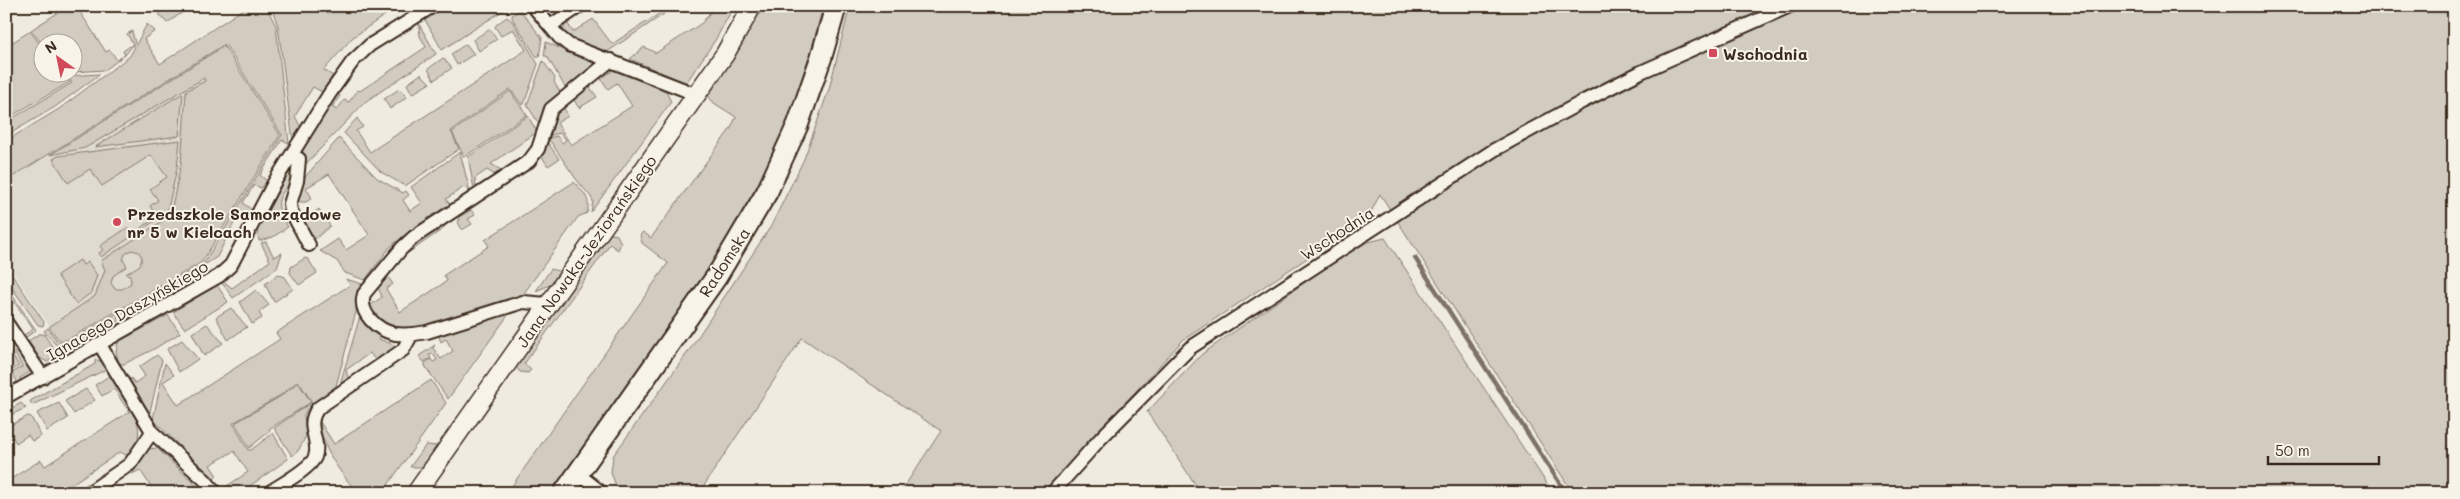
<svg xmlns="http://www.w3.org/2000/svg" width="2460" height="499" font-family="Mali,sans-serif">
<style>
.built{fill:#e0dbd0}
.green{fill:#d1cbc0;stroke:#867a6f;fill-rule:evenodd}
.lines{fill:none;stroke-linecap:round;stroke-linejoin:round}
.stream{stroke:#7e7266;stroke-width:4.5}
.street-casing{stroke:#3b2a1e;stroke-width:16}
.secondary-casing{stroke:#3b2a1e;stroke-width:21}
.primary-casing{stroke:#3b2a1e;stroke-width:24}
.street{stroke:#f7f3e8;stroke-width:12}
.secondary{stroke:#f7f3e8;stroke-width:18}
.primary{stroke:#f7f3e8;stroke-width:20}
.poi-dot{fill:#d1495b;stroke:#f7f3e8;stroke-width:2}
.labels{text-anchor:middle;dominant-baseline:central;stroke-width:4;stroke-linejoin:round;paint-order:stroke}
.poi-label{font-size:16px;font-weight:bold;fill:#3b2a1e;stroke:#f7f3e8;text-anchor:start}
.street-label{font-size:16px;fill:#3b2a1e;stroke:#f7f3e8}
</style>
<rect width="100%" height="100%" fill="#efebe0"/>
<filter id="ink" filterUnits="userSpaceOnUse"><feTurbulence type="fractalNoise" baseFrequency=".02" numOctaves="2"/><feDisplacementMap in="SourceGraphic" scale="10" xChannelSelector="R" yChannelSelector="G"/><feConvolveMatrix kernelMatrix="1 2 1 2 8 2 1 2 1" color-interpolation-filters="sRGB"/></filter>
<g filter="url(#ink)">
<!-- built -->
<path class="built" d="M224 46 280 135 202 262 67 340H59L6 262V182Z"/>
<!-- green -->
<path class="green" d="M68 6H76L106 52 110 50 117 60 125 55 123 51 133 44 127 34 132 31 135 43 125 55 105 70 73 72 72 42H42V44L31 30Z
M172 6H184L186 10 167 23 159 14Z
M248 6H266L276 26 289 143 282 140 260 175 267 181 261 188 254 185 243 203 252 210 248 217 239 213 217 257 169 287 172 297 166 300 159 293 117 317 119 321 70 349 55 344 44 331 48 328 58 342H67L204 263 282 135 225 44 6 181V141L59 109 130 56 147 24 155 31 144 39 160 64Z
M271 6H398L352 38 324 70 333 76 322 92 313 87 295 116 301 128 293 142 278 26Z
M447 6H510L442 50 424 18Z
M715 6H734L716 39 686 83 630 59 644 47 656 53 702 23Z
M763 6H823L813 44 787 125 757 187 706 273 553 493H507L668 263 642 243 640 235 643 232 651 238 731 128 736 117 714 103 708 96 732 60Z
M850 6H2454V493H1573L1380 194 1368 218 1183 340 1042 493H900L941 431 802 338 699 493H619L611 473 613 456 688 352 771 226 804 159 829 89Z
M520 10 542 38 539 57 536 56 512 18V15Z
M662 12 664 14 607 52 571 39 563 31 566 21 573 32 593 19 612 44Z
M507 17 512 21 538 64 524 104 522 105 510 89 451 131 459 149 405 186 381 172 344 133 357 118 363 127 356 131 370 152 526 50 513 29 501 36 495 27 497 24Z
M419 24 436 54 365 102 303 167V150L338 90 340 96 332 107 337 110 344 100 349 102 358 90 360 91 426 47 420 36Z
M488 30H491L497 39 479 51 473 40Z
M30 31 42 47V72L62 73 70 82 6 119V38L10 44Z
M546 42 593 63V69L566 89 547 56H544Z
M466 44 474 54 457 65 451 54Z
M224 46 280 135 202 262 67 340H59L49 327 95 296 105 270 101 261 170 216 181 164 186 91 205 81 204 78 85 148 50 155ZM131 250 139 252 142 258 140 265 126 274 130 275 131 283 122 289H115L111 283 113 276 127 266 123 260 125 254Z
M443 58 452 68 434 80 428 69Z
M543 61 555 78 554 82 561 94 545 106 539 124 527 105Z
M613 70 666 91 671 102 591 212 593 201 591 197 576 179 548 138 557 136 562 143 566 140 560 133 547 136 553 114 562 104 568 116 557 123 571 145 632 106 617 83 608 89 601 79Z
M100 74 55 107 6 136V122L72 83 67 76Z
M421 74 430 83 412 94 407 84Z
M589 86 597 97 579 108 572 97Z
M399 89 407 97 390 109 384 99Z
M510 91 527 115 464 157 452 132Z
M183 93 179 136 95 147Z
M528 116 537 132 491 164 501 170 495 175 487 170 475 178 476 188 474 189 468 157Z
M339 138 377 178 403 193 406 191 409 195 403 200 410 211 422 203 411 187 460 152 470 192 464 187 446 199 451 206 445 207 411 231 409 235 406 234 390 247 365 280 345 273 337 261 320 251 338 239 346 250 369 235 329 174 306 188 312 198 306 202H293L305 177Z
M180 140 177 168 167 213 101 257 99 253 103 250 100 246 127 228 132 234 157 217 150 206 158 200 150 189 167 177 151 155 102 186 90 169 68 183 53 159 58 156Z
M546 140 559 159 548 166 542 157Z
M293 165C294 196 264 190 288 227L273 237 259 241 257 229Z
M574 182C584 193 591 198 587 213L578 217 522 296 412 330 387 324 377 319 368 307 382 297 377 285 388 277 393 284 386 289 400 312 447 281 444 275 489 246 485 240Z
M319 209 330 226 315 239 303 221Z
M471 210 475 215 468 219 472 224 462 230 458 222 459 217Z
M446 223 443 229 398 260 411 245Z
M612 234 617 235 621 243 618 250 610 244 524 364 531 370 528 373 520 372 515 366 607 235Z
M1385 238 1553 493H1201L1147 412 1202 354 1360 244Z
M266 242 274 257 282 253 277 268 233 298 222 283 223 281 232 288 270 261 261 243Z
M305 258 308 259 317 273 299 285 290 273 291 267Z
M80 260 83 265 88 262 97 275 91 293 76 304 57 275Z
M6 265 44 322 43 326 38 325 6 279Z
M551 269 561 272 552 284 536 291Z
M278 274 285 277 293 289 274 302 265 284Z
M346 279 362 284 357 291V308L336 386 307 409 304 415 306 436 298 451 292 456 274 428 312 402 298 381 281 395 233 423 248 450H251L273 433 288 459 240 493H226L227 486 248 472 234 451 210 465 217 476 213 480 153 419 165 363 174 375 163 382 178 405 280 339 276 333 350 285Z
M217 285 228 302 185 329 173 312Z
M6 286 36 330 25 338 24 335 33 329 6 290Z
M256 290 269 305 259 312 262 318 252 324 240 302Z
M231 308 247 327 228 340 216 317Z
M511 311 448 399 425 366V363L431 359 433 362 437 360 433 354 429 355 431 358 424 362 419 356 435 345 433 348 441 359 453 351 446 339 441 342 438 334Z
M168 315 180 333 154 349 124 364H119L116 352 118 342Z
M360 316 368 327 380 334 379 339 397 346 396 349 376 361 370 353 346 370 348 378 340 384Z
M207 324 223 343 204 356 192 333Z
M39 334H44L53 348 65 352 47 362 40 358 28 341Z
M182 340 198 359 179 372 167 349Z
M6 345 19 366 6 374Z
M18 350 31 371 20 378 22 381 18 383 12 373 22 367 14 352Z
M157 355 162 360 149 416 129 382 131 378 135 383 145 376 139 367Z
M95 359 102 362 107 369 32 405 30 401 95 364Z
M109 376H113C129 406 151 425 130 457L120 452 58 493H6V482L41 460 45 466 129 412 114 389 102 396 95 385Z
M431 380 446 403 382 493H358C341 474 321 448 320 422L334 444Z
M298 382 311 402 269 429 270 431 249 448 235 423 281 396Z
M86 389 95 400 74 414 65 401Z
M21 403 26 408 6 417V411Z
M59 403 68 418 47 431 37 413Z
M28 416 31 417 41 436 32 441 28 435 16 443 7 427Z
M426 445 437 446 422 467H410Z
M157 448 204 493H155L140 470 132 474 148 449Z"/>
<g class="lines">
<!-- stream -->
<path class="stream" d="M1415 258 1566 493"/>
<!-- street casing -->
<g class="street-casing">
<path id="street" d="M533 6 559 37 569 45 685 90 696 96
M550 26 580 6
M292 155 299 159 297 181 290 204 291 211 309 245
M547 304 523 302 427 332C417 334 406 335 395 334 377 330 358 313 364 294L402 248 414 237 529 161 538 149 551 109 611 60
M6 322 43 377
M100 345 153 433 206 481 216 493
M6 397 219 276 231 265 275 181 330 93 353 61 370 45 433 6
M578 474 602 493
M88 493 130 464 152 432
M268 493C280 485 310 469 315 457 321 439 304 427 318 408L403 350 412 334
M1052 493 1101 438 1190 348 1494 150 1582 102 1641 72 1790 6"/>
</g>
<!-- secondary casing -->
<g class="secondary-casing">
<path id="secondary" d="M416 493 725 54 752 6"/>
</g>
<!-- primary casing -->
<g class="primary-casing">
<path id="primary" d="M564 493 717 276 767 192 798 124 821 58 836 6"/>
</g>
<!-- street -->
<use href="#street" class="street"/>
<!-- secondary -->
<use href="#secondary" class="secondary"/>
<!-- primary -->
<use href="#primary" class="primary"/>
</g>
</g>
<!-- markers -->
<g class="poi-dot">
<rect x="1708" y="48" width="10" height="10" rx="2.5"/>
<circle cx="117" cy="222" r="5"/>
</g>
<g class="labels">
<!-- poi labels -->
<g class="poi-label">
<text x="1723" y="53">Wschodnia</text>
<text x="127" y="213">Przedszkole Samorządowe<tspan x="127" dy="18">nr 5 w Kielcach</tspan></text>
</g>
<!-- street labels -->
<g class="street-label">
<text transform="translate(1337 233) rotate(-33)">Wschodnia</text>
<text transform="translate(586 251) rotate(-55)">Jana Nowaka-Jeziorańskiego</text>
<text transform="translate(724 262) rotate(-57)">Radomska</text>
<text transform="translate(127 310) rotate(-30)">Ignacego Daszyńskiego</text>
</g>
</g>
<!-- margin -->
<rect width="2460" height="499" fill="none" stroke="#f7f3e8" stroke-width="25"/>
<rect x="12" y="12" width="2435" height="474" fill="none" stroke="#3b2a1e" stroke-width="2" filter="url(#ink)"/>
<!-- north arrow -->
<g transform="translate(58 58) rotate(327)"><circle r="24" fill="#f7f3e8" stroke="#aca397"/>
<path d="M0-4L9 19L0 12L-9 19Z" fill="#d1495b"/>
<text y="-8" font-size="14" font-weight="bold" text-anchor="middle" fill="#3b2a1e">N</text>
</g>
<!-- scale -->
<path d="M2268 456v8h111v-8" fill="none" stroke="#3b2a1e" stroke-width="2.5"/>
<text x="2275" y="456" font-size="15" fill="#3b2a1e" stroke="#f7f3e8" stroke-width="4" paint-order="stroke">50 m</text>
</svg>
